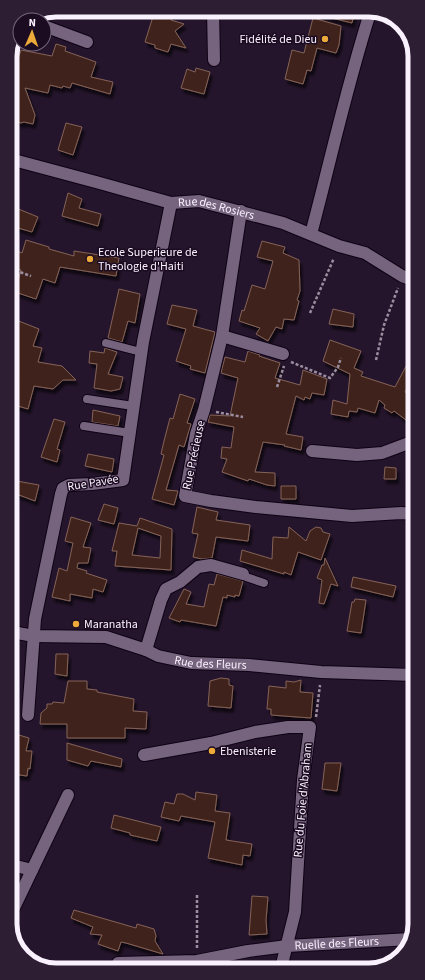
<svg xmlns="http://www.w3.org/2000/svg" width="425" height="980" font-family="'Source Sans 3',sans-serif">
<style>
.building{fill:#41241b;stroke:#846257;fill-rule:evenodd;filter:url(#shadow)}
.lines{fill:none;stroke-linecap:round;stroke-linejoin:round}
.service-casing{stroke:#0e0214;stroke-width:10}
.minor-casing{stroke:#0e0214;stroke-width:14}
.path{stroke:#9a8e9f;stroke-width:2.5;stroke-dasharray:3 2;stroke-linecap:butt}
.service{stroke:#76637e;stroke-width:8}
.minor{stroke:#76637e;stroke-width:12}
.poi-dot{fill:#ebaa39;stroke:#1c0c22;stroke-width:1.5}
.labels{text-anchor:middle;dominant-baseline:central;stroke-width:3;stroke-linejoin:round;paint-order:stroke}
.poi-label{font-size:12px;fill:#faf1fe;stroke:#1c0c22;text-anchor:start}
.street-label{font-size:12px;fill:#faf1fe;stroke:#1c0c22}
.rim{fill:none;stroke:#faf1fe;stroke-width:5}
</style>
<defs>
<filter id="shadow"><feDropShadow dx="2.5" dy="4.5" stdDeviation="1" flood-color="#0009"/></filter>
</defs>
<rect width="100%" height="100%" fill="#25152c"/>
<!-- building -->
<path class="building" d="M155 10H164L173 13 171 20 184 24 175 31 186 48 171 44 168 52 155 48V45L145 42Z
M317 10H355L352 23 316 14Z
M313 18 341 26 339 45 336 53 317 48 311 71 307 70 303 84 285 79 292 50 304 53Z
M56 44 66 47 65 51 96 62 91 77 113 82 110 94 72 83 70 88 63 86 62 88 50 85 48 93 25 88 35 115 33 124 24 122 21 123 10 119V84L21 50 52 56Z
M196 68 210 72 204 94 181 88 187 69 195 72Z
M66 123 82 127 73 155 58 150Z
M68 193 82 199 79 208 101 214 98 226 62 216Z
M11 206 38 217 32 232 11 226Z
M26 240 49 247V249L74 256V251L119 258 116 276 60 267 55 283 43 279 36 299 15 292 21 270 11 266V248L22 253Z
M262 241 285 247 283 253 299 260 300 291 297 300 299 301 294 320 284 319 282 329 276 327 268 341 256 334 260 328 239 321 242 310 244 311 252 285 265 289 273 261 257 257Z
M119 289 140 294 135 323 128 321 122 342 108 338Z
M172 305 197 310 193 326 215 332 205 373 190 369 191 366 176 361 186 329 167 324Z
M333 309 354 314 353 327 329 324Z
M11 318 39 329 33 346 42 348 38 362 62 366 76 380H63L53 389 34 386 28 409 11 404Z
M330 340 361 351 354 368 363 372 361 376 395 387 413 353V376L405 392 414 398V426L394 411 392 413 384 408 385 405 379 400 375 413 358 408 357 412 349 411 348 417 331 414 333 400 347 404 350 374 323 361Z
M105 348 117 352 108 374 123 377 120 389 111 391 94 388 97 364 89 363 90 351 104 353Z
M248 351 260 355 259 356 280 363 275 378 300 385 303 370 327 379 324 395 312 393 310 399 305 397 304 400 296 396 286 434 303 437 301 450 284 446 285 445 263 442 255 472 275 473V486L267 485 249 479 248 481 222 472 227 459 221 458 222 447 231 448 234 427 208 422 210 415 230 416 238 378 221 373 225 357 245 362Z
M180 394 195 399 187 423 191 424 184 447 179 445 166 490 178 491 174 505 152 499 164 455 161 454 164 441 170 418 173 419Z
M93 410 120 416 118 426 92 422Z
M54 419 65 422 57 449 60 450 57 462 41 457Z
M88 454 114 459 112 472 85 466Z
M385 467 396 468V479H384Z
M11 480 39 485 35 501 11 492Z
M281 486H296V499H281Z
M104 504 118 508 114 524 98 520Z
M197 507 218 512 216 520 250 525 248 541 216 537 212 558 202 559 193 557 198 534 192 533Z
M71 517 91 523 83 547 91 548 88 563H78L77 568 87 571 86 573 107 580 103 592 93 589 92 598 70 594V601L52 597 59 568 67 571 73 543 65 541Z
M140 518 172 529 171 570 115 566 117 551H112L119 523 137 526ZM138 528 161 536 160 558 132 555Z
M289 527 306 541 310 531 316 527 321 528 323 532 330 534 321 560 298 552 291 575 284 572V574L240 561 242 550 272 559 273 537 288 538Z
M325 558 338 586 331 584 324 604 319 603 322 580 317 578 322 565H324Z
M217 574 243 581 239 596 235 595V597L227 595V598L223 597 216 626 181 620 180 622 169 618 184 589 191 592 186 604 204 607 209 584 214 585Z
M353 577 396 586 393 597 351 587Z
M355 599 366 600 361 633 347 631 352 602H354Z
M56 654H68L67 676 55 674Z
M221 678 229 679V685L233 686 231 708 208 706 210 681Z
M301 680 300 692 313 693 311 718 271 715V709H267L269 686 286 688V681L294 682Z
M68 681H87V689L97 690V692L134 699 133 711 147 712 146 729 125 728V738H67V724H40L41 713 47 708V704H52L53 702 64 703Z
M12 733 29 738 26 751H32L30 769 28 768 27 776 12 774Z
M67 743 122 759 121 767 91 761 88 766 67 760Z
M325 763H341L337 791 322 789Z
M196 792 217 795 215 811 230 813 226 840 252 844 250 856 243 855 242 865 208 858 215 822 181 816 179 821 161 817 165 802 174 804 177 794H183L195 800Z
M114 815 161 827 157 841 130 835V833L111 828Z
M252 896 268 897 266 920 267 934 249 935Z
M74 910 136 928 137 924 154 929 156 936 155 941 163 954 126 943 121 942 118 951 98 944 102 935 90 934 93 927 71 918Z"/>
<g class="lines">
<!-- service casing -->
<g class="service-casing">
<path id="service" d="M106 343 141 352
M87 399 133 406
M84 426 130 433
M243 574 246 577 264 583"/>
</g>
<!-- minor casing -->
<g class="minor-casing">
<g id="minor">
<path d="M213 10 214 60"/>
<path d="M44 26 87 42"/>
<path id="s1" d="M10 159 96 182 171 203 199 201 283 223 339 246 365 253 402 276 413 280"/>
<path d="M241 211 222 336 204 410 196 434 185 496 211 501 256 507 352 516 401 513 414 514"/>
<path d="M311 234C331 159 347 84 371 10"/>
<path d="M222 336 283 354"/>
<path d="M312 451 357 455 382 453 414 441"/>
<path id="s2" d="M12 632 34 636 106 637 146 650 158 656 191 663 249 665 321 672 414 675"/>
<path d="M146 650 161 600 166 589 180 582 198 567 211 565 243 574"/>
<path d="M28 715 35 619 61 494 63 488 69 485 92 484 123 480 143 342 171 203"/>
<path d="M144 755 211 743 255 732 288 727H310L303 780 295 912 281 968"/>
<path d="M12 865 32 870"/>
<path d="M12 912 68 795"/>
<path id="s3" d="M118 969V963L197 961 248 951 287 946 410 939"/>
</g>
</g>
<!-- path -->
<path class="path" d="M11 269 31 276
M310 313 334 258
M376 360 384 325 398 288
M291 362 330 378 338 367 341 358
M277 387 284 366
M216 412 243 417
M316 717 320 685
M197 948V894"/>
<!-- service -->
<use href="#service" class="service"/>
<!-- minor -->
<use href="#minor" class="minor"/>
</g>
<!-- markers -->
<g class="poi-dot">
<circle cx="325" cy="39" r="4"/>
<circle cx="90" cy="259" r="4"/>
<circle cx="76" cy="624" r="4"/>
<circle cx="212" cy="751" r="4"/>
</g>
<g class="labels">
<!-- poi labels -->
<g class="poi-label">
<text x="317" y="39" text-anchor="end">Fidélité de Dieu</text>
<text x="98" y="252">Ecole Superieure de<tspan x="98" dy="14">Theologie d'Haiti</tspan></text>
<text x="84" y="624">Maranatha</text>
<text x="220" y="751">Ebenisterie</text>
</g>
<!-- street labels -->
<g class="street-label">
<text stroke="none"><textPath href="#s1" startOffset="213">Rue des Rosiers</textPath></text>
<text transform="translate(194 455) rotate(-78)">Rue Précieuse</text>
<text transform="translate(93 483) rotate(-9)">Rue Pavée</text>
<text stroke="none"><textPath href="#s2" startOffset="203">Rue des Fleurs</textPath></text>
<text transform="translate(303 800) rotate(-85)">Rue du Foie d'Abraham</text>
<text stroke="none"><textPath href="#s3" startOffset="226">Ruelle des Fleurs</textPath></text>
</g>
</g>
<!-- crop -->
<path d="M0 0H425V980H0ZM56 17H369A39 39 0 0 1 408 56V924A39 39 0 0 1 369 963H56A39 39 0 0 1 17 924V56A39 39 0 0 1 56 17Z" fill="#2e1e34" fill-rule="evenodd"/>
<path class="rim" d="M56 17H369A39 39 0 0 1 408 56V924A39 39 0 0 1 369 963H56A39 39 0 0 1 17 924V56A39 39 0 0 1 56 17Z"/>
<!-- north arrow -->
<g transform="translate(32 32) rotate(2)"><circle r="19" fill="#1c0c22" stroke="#75687a"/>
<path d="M0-3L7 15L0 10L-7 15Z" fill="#ebaa39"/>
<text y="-6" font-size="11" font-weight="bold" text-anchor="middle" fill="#faf1fe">N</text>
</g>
</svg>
